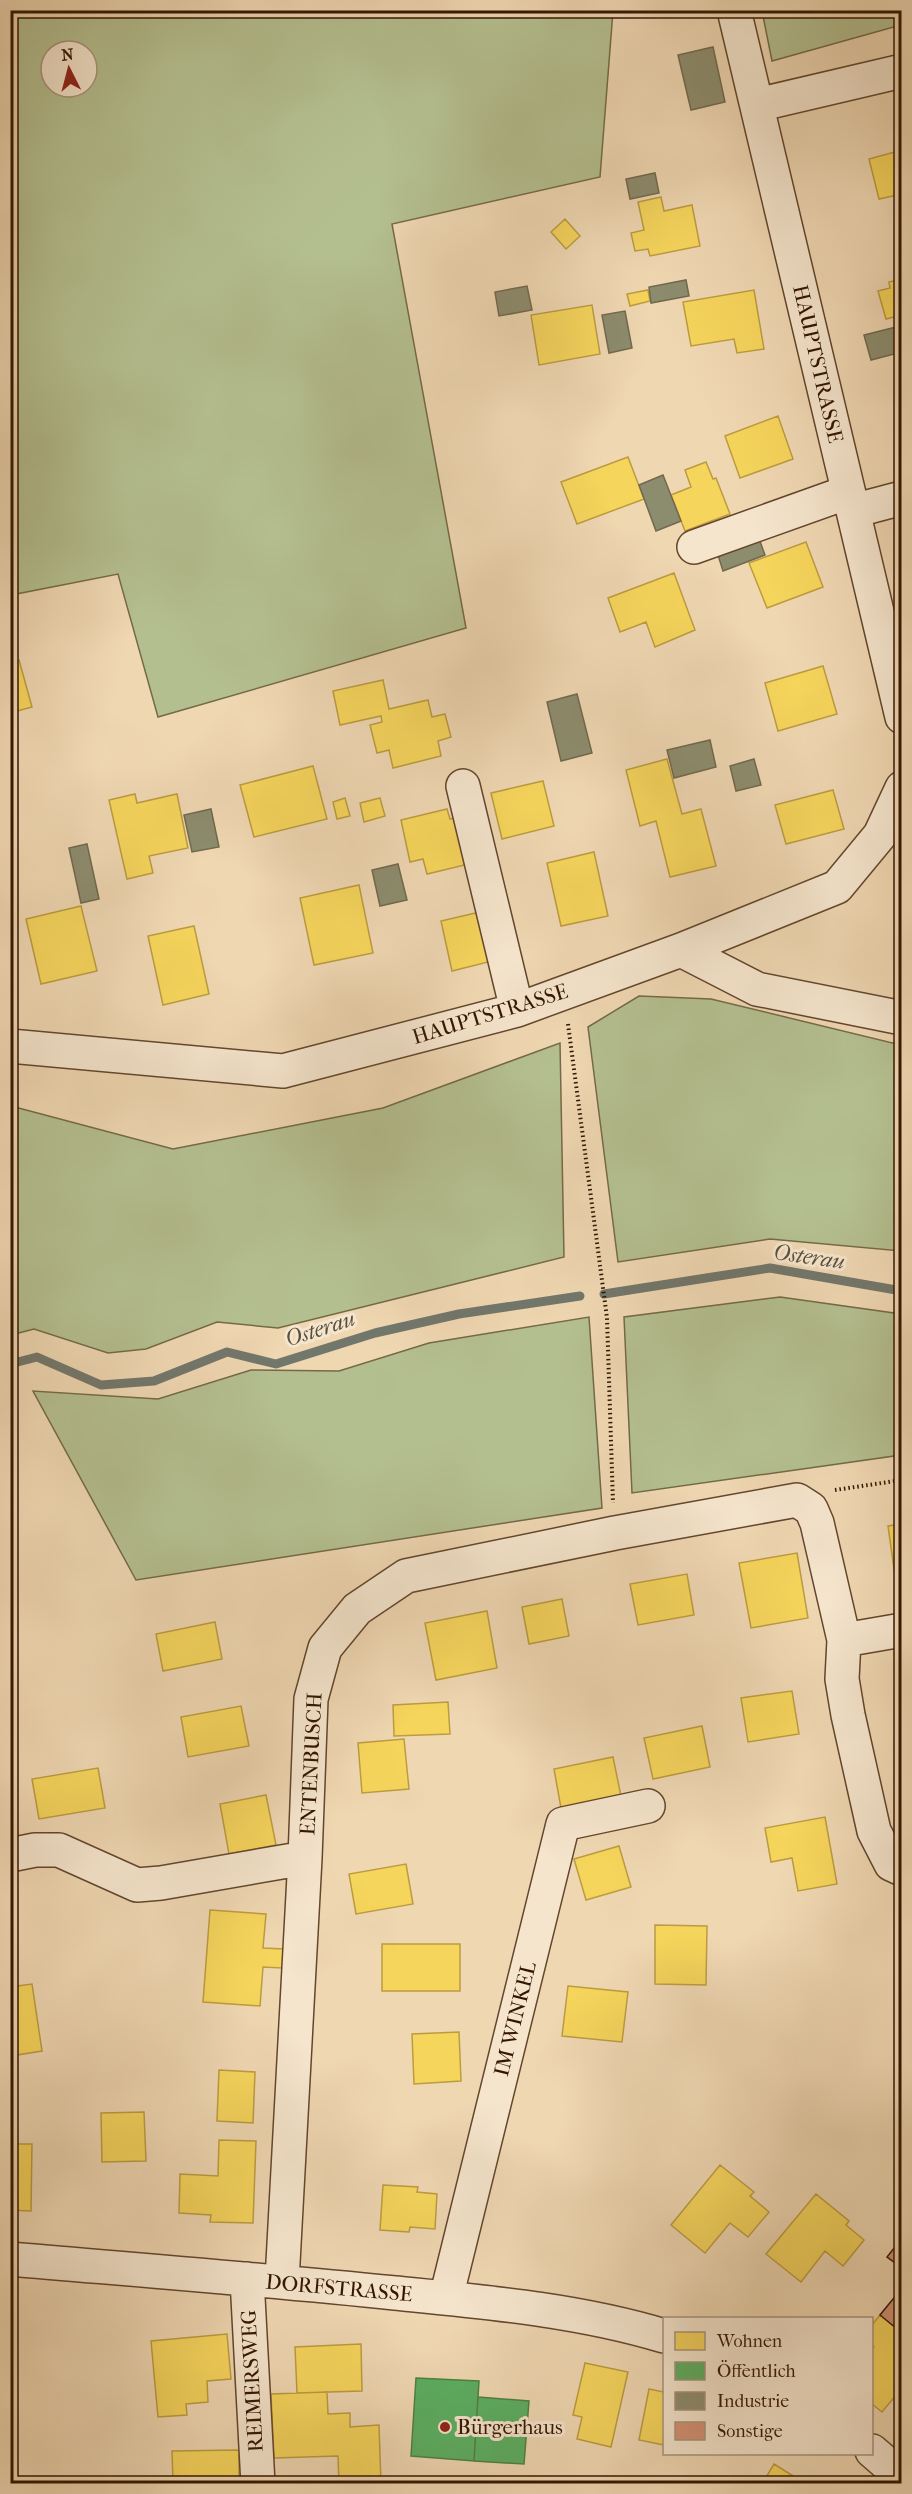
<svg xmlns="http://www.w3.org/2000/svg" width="912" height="2494" font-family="'IM FELL French Canon',serif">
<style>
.green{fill:#b4bf90;stroke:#746a48;stroke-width:1.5;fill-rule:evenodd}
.homes{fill:#f6d55c;stroke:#bc9c40;stroke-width:1.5}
.public{fill:#5aae61;stroke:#4f8044;stroke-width:1.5}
.industry{fill:#8c8c6e;stroke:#72694d;stroke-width:1.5}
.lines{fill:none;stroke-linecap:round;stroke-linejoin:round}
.stream{stroke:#72776c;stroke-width:9}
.building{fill:#d29175;stroke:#341600;stroke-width:1.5}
.minor-casing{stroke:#63462c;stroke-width:36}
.path{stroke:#341600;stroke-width:4;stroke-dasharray:1.5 3;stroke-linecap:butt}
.minor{stroke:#f5e5cd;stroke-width:33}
.poi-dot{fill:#8f2418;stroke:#f5e5cd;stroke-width:2}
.labels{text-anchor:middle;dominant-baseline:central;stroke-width:6;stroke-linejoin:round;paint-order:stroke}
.street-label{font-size:21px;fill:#341600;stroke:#f5e5cd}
.poi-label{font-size:21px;fill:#341600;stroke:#f5e5cd;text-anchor:start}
.water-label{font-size:22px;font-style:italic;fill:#584f3f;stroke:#f5e5cd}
</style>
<rect width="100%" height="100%" fill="#efd7b2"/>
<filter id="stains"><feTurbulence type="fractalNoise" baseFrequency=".00333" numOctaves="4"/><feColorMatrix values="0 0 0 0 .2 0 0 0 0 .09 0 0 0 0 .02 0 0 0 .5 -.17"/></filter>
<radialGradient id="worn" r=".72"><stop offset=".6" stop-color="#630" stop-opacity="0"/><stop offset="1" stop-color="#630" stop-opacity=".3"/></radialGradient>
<!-- green -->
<path class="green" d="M11 10 613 11 600 177 392 224 466 628 158 717 118 574 11 595ZM51 51H87V87H51Z
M762 11H901V25L772 61Z
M639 996 711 999 901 1045V1251L770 1239 618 1262 588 1027Z
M560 1043 564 1257 278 1328 217 1322 146 1349 108 1353 34 1329 11 1335V1106L173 1149 383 1108Z
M780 1297 901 1314V1455L632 1493 624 1317Z
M589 1317 602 1508 136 1580 33 1391 158 1399 251 1370 339 1371 429 1343Z"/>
<!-- homes -->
<path class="homes" d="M902 150V194L879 199 869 159Z
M661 197 664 211 692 205 700 246 650 256 648 249 635 251 631 233 644 230 638 202Z
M565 219 580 236 566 249 551 232Z
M902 279V322H899L898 316 886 319 878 291 890 288 889 282Z
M648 290 650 301 630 306 627 294Z
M754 290 764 349 737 353 734 339 691 346 683 302Z
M592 305 600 354 539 365 531 315Z
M778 416 793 459 740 478 725 436Z
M628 457 644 499 577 524 561 482Z
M706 462 713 479 716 478 730 514 685 531 671 495 691 487 685 470Z
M806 542 823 587 767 608 749 563Z
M674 573 695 630 655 647 646 622 620 632 608 598Z
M19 660 32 707 10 713V662Z
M823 666 837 714 778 731 765 683Z
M383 680 389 709 428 700 432 717 445 714 451 737 438 741 441 756 393 768 389 750 377 753 370 725 382 722 381 716 340 725 333 691Z
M667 759 682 814 701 809 716 866 670 877 656 821 640 826 626 770Z
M313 766 327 819 254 837 240 785Z
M543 781 554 826 502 839 491 793Z
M833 790 844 829 786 844 775 805Z
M135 794 137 803 177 794 188 848 149 856 153 873 127 879 109 800Z
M345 798 350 816 337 819 333 802Z
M380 798 385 816 364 822 360 803Z
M447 809 450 819 463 816 473 863 427 874 423 859 410 862 401 820Z
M594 852 608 916 561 926 547 863Z
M359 885 373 953 314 965 300 898Z
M81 906 97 971 41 984 26 919Z
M480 912 492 961 452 971 441 921Z
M194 926 209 994 163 1005 148 936Z
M902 1524V1575L895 1576 888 1526Z
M797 1553 808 1618 751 1628 739 1563Z
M687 1574 694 1615 638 1625 630 1584Z
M562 1599 569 1636 529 1644 522 1607Z
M487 1611 497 1668 436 1680 425 1623Z
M215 1622 222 1659 163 1671 156 1634Z
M792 1691 799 1734 748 1742 741 1698Z
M448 1702 450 1734 394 1736 393 1705Z
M241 1706 249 1746 188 1757 181 1717Z
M702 1726 710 1767 653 1779 644 1738Z
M404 1739 409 1789 362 1793 358 1743Z
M613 1757 621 1796 561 1808 554 1769Z
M98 1768 105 1808 39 1819 32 1779Z
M266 1795 276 1845 229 1854 220 1804Z
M825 1817 837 1884 798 1891 792 1858 771 1862 765 1828Z
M619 1846 631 1887 586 1900 574 1859Z
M406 1864 413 1904 356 1914 349 1874Z
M210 1910 266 1914 263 1948 284 1949 282 1968 263 1967 260 2006 203 2002Z
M655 1925 707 1926 706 1985 655 1984Z
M382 1944H460V1991H382Z
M32 1984 42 2051 10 2056V1987Z
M568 1986 628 1992 622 2042 562 2036Z
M459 2032 461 2081 414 2084 412 2034Z
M219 2070 255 2072 253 2123 217 2121Z
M144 2112 146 2161 102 2162 101 2113Z
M219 2140 256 2141 253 2223 210 2222 211 2215 179 2213 180 2174 218 2176Z
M10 2144H32L31 2211 10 2210Z
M720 2165 754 2192 750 2196 769 2212 748 2237 730 2223 705 2253 671 2225Z
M383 2185 418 2187 417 2192 437 2194 435 2229 410 2227 409 2232 380 2230Z
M816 2194 849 2221 846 2225 864 2240 843 2266 825 2251 801 2282 766 2254Z
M880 2315 902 2333V2388L882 2412 872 2404V2349L874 2347 872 2345V2325Z
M227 2334 231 2379 207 2381 208 2402 186 2404 187 2415 158 2417 151 2341Z
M361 2344 362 2391 297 2393 295 2347Z
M585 2363 628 2372 611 2447 577 2439 582 2417 573 2415Z
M649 2389 664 2392V2445L639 2440Z
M327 2392 328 2414 350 2413V2427L379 2425 381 2484H339L338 2456 274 2458 271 2394Z
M239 2450V2484H173L172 2451Z
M774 2464 806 2484H762Z"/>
<!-- public -->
<path class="public" d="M416 2378 479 2381 474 2461 411 2456Z
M478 2397 529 2401 524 2464 474 2461Z"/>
<!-- industry -->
<path class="industry" d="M713 47 725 102 691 110 678 55Z
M655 173 659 193 630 199 626 179Z
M686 280 689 296 651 303 649 287Z
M527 286 532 310 499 316 495 292Z
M625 311 632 348 609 353 602 315Z
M900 326 902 352 871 360 864 335Z
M663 475 681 521 656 531 639 485Z
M758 536 765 555 723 571 717 552Z
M577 694 592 753 561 761 547 702Z
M710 740 716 767 674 778 667 750Z
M754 759 761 785 736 791 730 766Z
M211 809 219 847 192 852 184 815Z
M87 844 99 899 81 903 69 848Z
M398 864 407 900 380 906 372 870Z"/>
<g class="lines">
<!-- stream -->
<path class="stream" d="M604 1294 770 1268 902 1291
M10 1364 37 1357 101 1385 154 1381 227 1352 276 1364 375 1333 459 1314 580 1296"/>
</g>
<!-- building -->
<path class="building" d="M902 2238V2268L887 2257Z
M902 2288V2333L880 2315Z"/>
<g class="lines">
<!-- minor casing -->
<g class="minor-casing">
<path id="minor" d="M734 10 902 717
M757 105 902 71
M853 511 902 498
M694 547 848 492
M463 786 517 1010
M681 950 757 989 902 1018
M10 1046 283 1071 517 1010 681 950 837 887 880 835 902 788
M844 1640 902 1630
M10 1855 35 1850H59L137 1885 161 1883 305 1858
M10 2259C139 2270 267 2280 395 2293 485 2302 578 2310 664 2336
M247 2279 258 2484
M282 2281 305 1858 311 1699 325 1648 357 1609 406 1576 615 1533 797 1500 811 1509 817 1523 844 1640 842 1679 848 1715 874 1831 891 1864 902 1869
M446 2298 563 1824 648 1806
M872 2451 902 2477"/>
</g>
<!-- path -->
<path class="path" d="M568 1024 607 1318 613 1503
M835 1490 902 1480"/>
<!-- minor -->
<use href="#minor" class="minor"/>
</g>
<!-- markers -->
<circle class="poi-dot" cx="445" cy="2427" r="6"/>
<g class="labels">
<!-- street labels -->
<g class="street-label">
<text transform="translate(818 364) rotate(77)">HAUPTSTRASSE</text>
<text transform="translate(490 1014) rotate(-17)">HAUPTSTRASSE</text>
<text transform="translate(311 1764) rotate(-87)">ENTENBUSCH</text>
<text transform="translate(515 2019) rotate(-76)">IM WINKEL</text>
<text transform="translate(339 2288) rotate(5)">DORFSTRASSE</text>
<text transform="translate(252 2381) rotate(-93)">REIMERSWEG</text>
</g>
<!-- poi labels -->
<g class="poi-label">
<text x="457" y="2427">Bürgerhaus</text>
</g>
<!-- water labels -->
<g class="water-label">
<text transform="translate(809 1257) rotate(8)">Osterau</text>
<text transform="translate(320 1329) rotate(-18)">Osterau</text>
</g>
</g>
<!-- margin -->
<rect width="912" height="2494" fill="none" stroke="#efd7b2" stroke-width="36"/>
<rect x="12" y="12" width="888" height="2470" fill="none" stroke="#341600" stroke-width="3"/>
<rect x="18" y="18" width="876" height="2458" fill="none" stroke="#341600" stroke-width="1.5"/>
<!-- legend -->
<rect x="663" y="2317" width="210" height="138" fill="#f5e5cd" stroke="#a8927b" stroke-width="1.5"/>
<rect x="675" y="2332" width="30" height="18" fill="#f6d55c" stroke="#a8927b" stroke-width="1.5"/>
<text x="717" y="2347" font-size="18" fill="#341600">Wohnen</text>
<rect x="675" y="2362" width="30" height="18" fill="#5aae61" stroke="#a8927b" stroke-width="1.5"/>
<text x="717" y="2377" font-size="18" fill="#341600">Öffentlich</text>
<rect x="675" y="2392" width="30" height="18" fill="#8c8c6e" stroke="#a8927b" stroke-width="1.5"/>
<text x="717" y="2407" font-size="18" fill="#341600">Industrie</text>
<rect x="675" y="2422" width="30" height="18" fill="#d29175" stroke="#a8927b" stroke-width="1.5"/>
<text x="717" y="2437" font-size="18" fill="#341600">Sonstige</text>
<!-- north arrow -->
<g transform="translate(69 69) rotate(354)"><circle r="28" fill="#f5e5cd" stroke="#a8927b" stroke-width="1.5"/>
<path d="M0-4.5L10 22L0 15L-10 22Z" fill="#8f2418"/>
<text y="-9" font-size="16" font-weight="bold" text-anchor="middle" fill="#341600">N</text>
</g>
<rect width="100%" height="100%" filter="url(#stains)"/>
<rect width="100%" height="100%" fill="url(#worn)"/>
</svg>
